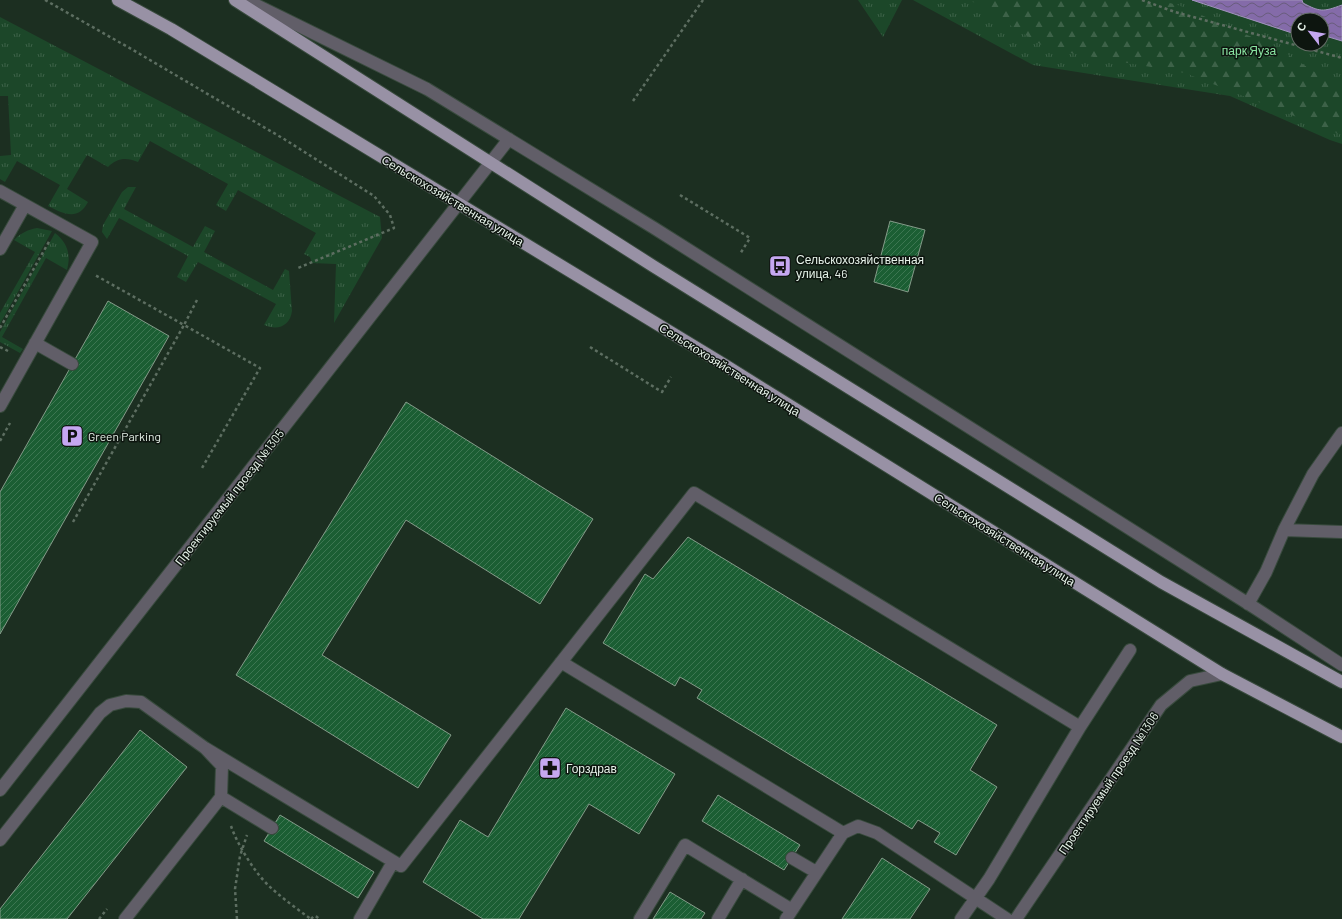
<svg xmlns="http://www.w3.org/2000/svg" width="1342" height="919" font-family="Barlow,sans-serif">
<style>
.grass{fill:url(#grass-tufts);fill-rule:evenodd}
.forest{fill:url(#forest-firs)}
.water{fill:url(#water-waves);stroke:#a194bc}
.building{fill:url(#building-hatch);stroke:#849b89}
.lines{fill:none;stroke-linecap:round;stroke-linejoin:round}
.minor-casing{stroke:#384a3d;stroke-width:14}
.major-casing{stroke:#384a3d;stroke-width:14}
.path{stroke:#5d6e61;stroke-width:2.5;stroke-dasharray:3 3;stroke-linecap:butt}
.minor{stroke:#615e68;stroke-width:12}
.major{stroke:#9891a5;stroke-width:12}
.labels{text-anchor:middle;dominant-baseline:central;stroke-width:3;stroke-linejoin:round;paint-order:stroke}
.park-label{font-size:12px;fill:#8ae4a2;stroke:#0d150f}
.street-label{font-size:12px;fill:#e6f2e9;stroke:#0d150f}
.poi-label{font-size:12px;fill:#e6f2e9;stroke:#0d150f;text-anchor:start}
</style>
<defs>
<pattern id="grass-tufts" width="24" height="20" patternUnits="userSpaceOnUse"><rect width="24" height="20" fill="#1c4729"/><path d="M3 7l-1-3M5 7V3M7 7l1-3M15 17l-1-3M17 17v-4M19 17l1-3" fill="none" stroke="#3d6248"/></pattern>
<pattern id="forest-firs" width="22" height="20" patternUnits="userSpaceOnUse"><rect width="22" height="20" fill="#1c4729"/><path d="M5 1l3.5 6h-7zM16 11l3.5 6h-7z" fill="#3d6248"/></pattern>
<pattern id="water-waves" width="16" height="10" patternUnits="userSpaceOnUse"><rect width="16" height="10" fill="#846ba9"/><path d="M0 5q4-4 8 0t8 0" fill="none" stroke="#685c7c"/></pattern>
<pattern id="building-hatch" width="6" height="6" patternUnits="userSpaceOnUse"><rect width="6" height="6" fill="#1b5e33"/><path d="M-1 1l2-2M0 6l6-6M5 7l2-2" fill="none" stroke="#3c7651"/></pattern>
</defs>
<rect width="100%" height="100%" fill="#1c2f21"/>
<!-- grass -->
<path class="grass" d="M858 0H902L883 37Z
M913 0H1342V144L1330 140 1230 96 1033 65ZM1298 20H1322V44H1298Z
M0 17 380 217 382 238 334 323 336 264 312 263 310 257 304 254 316 233 238 190 226 211 216 205 228 184 150 141 138 162C126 157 117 158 108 167L87 155 67 189 88 202C78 221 64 214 48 206L60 185 17 161 5 182 0 179V156L11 155 8 96H0Z
M128 187H136L124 209 193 247 205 226 215 231 204 252 273 290 285 269 289 271 292 311C290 326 278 331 264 325L276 304 198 262 186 282 177 277 188 256 119 218 107 239 102 232 103 225 122 192Z
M37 228 52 231 0 324V313L35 252 14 240C21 233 27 230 37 228Z
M55 233C68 243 71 255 67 270L46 258 2 337 23 349 20 353 0 342V332Z"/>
<!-- forest -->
<path class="forest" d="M970 0H1157L1178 5 1277 48 1342 89V135L1185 73 1048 49Z"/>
<!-- water -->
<path class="water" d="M1192 0H1302L1303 3C1320 12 1323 12 1342 5V41L1322 35V20H1298V33H1292Z"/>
<!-- building -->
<path class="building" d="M890 221 925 230 908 292 874 282Z
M108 301 169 336 0 634V492Z
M406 402 593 519 540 604 406 520 322 655 451 735 418 788 236 675Z
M688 537 997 725 970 770 997 787 956 855 934 842 940 833 918 820 912 829 697 698 702 690 680 677 675 686 603 643 645 574 653 579Z
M566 708 675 774 639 834 589 804 519 919H483L423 882 460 820 488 837Z
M140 730 187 767 67 919H0V909Z
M718 795 800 845 784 870 702 821Z
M280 815 374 872 358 898 264 841Z
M882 858 930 889 910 919H842Z
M670 892 705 913 701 919H653Z"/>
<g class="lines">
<!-- minor casing -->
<g class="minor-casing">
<path id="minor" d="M246 0 427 89 654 228 1255 608 1342 665
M0 191 92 242 0 406
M0 249 25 205
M35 343 72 364
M1284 530 1342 532
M1248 604 1266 572 1284 530 1313 474 1342 433
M561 662 843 833
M205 748 401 866 694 493 1080 727
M0 790 509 139
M221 797 272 828
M0 840 100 713 110 705 126 701 141 702 205 748 222 766 221 797 125 919
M792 858 816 872
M360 919 393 862
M640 919 685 845 792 910
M718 919 742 879
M786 919 843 833 858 826 877 833 1007 919
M961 919 989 879 1080 727 1130 650
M1016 919 1161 705 1190 681 1222 674"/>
</g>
<!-- major casing -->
<g class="major-casing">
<path id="major" d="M118 0 171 29 723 364 1222 674 1342 737
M235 0 653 266 1161 582 1342 682"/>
</g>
<!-- path -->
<path class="path" d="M45 0 133 50 284 139 374 196 390 215 394 228 298 268
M1142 0 1175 12 1342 58
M633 101 703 0
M680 195 750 238 740 254
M197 300 184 325 260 368 202 468
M0 328 50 240
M0 347 8 351
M590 347 662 392 671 377
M0 441 10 423
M73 522 184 325 95 275
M231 826C237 844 255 873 269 886 282 898 297 909 311 919
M99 919 107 909
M237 919 235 889 240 856 247 835
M311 919 314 916 317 917 319 919"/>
<!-- minor -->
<use href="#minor" class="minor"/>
<!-- major -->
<use href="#major" class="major"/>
</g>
<!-- icons -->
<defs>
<g id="bus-square" transform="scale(1.15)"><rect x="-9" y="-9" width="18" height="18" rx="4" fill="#c5a7f1" stroke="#0d150f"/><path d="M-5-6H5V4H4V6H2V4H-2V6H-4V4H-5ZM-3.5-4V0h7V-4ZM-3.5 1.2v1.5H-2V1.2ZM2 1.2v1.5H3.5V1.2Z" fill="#111"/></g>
<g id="parking-square" transform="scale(1.15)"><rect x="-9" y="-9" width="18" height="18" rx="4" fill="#c5a7f1" stroke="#0d150f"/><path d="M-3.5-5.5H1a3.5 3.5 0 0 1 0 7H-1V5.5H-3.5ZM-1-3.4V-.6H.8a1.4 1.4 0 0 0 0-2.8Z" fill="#111"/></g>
<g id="pharmacy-square" transform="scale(1.15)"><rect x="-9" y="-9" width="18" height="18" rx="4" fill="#c5a7f1" stroke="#0d150f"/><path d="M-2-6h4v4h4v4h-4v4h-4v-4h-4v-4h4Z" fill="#111"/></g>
</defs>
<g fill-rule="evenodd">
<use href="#bus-square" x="780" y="266"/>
<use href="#parking-square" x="72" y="436"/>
<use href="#pharmacy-square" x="550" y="768"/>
</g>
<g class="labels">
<!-- park labels -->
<g class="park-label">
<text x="1249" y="50">парк Яуза</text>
</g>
<!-- street labels -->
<g class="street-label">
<text transform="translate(453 200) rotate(31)">Сельскохозяйственная улица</text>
<text transform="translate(730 369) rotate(32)">Сельскохозяйственная улица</text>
<text transform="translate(229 497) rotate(-52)">Проектируемый проезд №1305</text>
<text transform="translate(1005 539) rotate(32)">Сельскохозяйственная улица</text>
<text transform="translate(1108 783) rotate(-56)">Проектируемый проезд №1306</text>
</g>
<!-- poi labels -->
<g class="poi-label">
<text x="796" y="259">Сельскохозяйственная<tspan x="796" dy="14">улица, 46</tspan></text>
<text x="88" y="436">Green Parking</text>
<text x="566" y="768">Горздрав</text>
</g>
</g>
<!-- north arrow -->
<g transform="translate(1310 32) rotate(301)"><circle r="19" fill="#0d150f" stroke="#646d66"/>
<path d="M0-3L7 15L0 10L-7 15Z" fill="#c5a7f1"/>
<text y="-6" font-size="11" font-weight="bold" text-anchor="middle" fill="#e6f2e9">С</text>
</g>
</svg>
